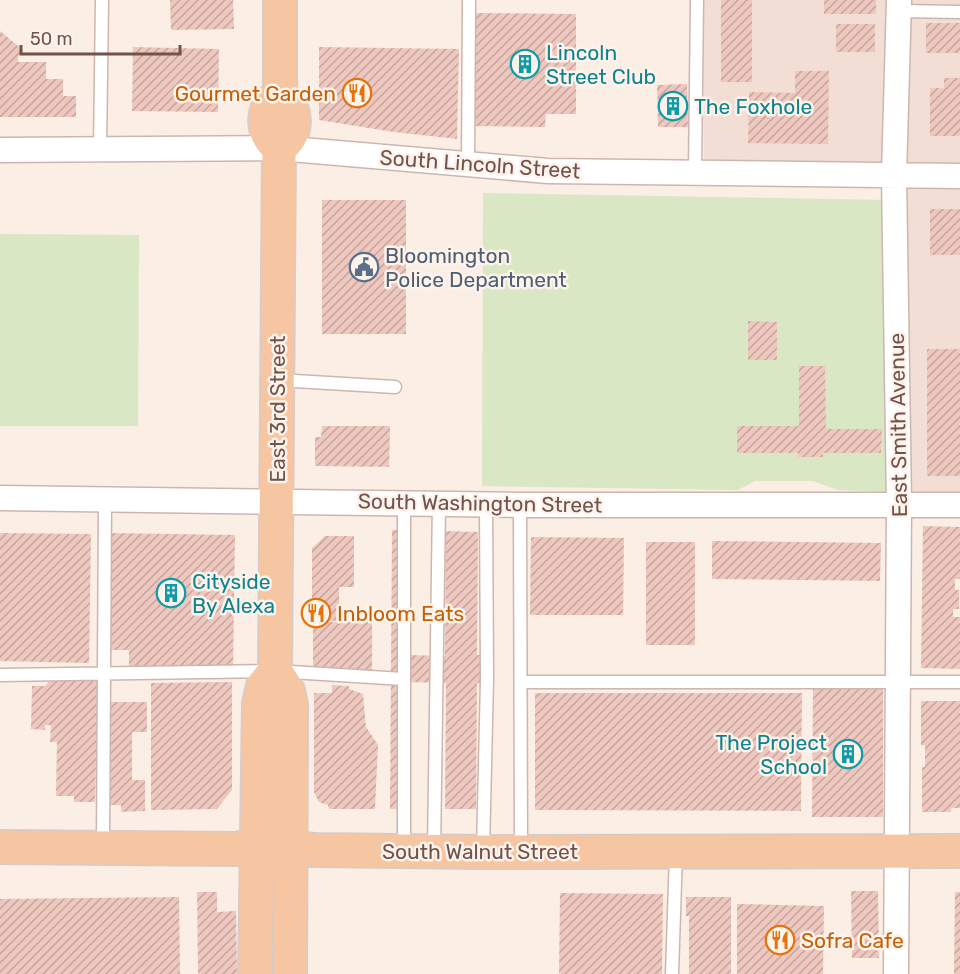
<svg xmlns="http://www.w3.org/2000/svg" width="960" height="974" font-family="Rubik,sans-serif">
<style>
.residential{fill:#f2ded4}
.green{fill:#d9e7c4}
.building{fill:url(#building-hatch)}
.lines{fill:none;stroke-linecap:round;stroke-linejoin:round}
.service-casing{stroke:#ceb6af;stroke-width:15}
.minor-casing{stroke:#ceb6af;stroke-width:27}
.primary-casing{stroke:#d5cbc9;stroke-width:36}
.service{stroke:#fff;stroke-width:12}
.minor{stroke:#fff;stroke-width:24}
.primary{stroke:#f5c6a1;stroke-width:33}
.labels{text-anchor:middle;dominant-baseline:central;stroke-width:5;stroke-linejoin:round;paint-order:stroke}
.culture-label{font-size:21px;fill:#0d838f;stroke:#fef3eb;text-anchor:start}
.food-label{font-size:21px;fill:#c56008;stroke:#fef3eb;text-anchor:start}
.street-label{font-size:21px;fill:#72524c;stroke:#fef3eb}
.service-label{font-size:21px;fill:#4e5e75;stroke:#fef3eb;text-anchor:start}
</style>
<defs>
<pattern id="building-hatch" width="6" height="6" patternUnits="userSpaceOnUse" patternTransform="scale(1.5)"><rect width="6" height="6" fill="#eec8be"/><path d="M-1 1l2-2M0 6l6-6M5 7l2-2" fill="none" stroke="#c5a59d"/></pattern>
</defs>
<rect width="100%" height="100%" fill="#fbeee5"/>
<!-- residential -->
<path class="residential" d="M702 0H960V493L896 491 897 176 704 164Z"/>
<!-- green -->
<path class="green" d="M483 193 887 200 889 492 838 490 813 481H755L738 490 482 486Z
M0 234 139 235 138 426H0Z"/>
<!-- building -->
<path class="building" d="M170 0H233L234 29 171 30Z
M721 0H752V82H721Z
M824 0H876V14H824Z
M474 13 576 14V114H546L545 127 473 126Z
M926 23H960V53H926Z
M836 24H875V52H836Z
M0 31 23 50 18 57V62H46V79H63V96H76V117H0Z
M133 47 219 49 218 112 132 111Z
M319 47 459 49 457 139 394 132 319 120Z
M795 71H829L828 144 748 143 749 92 795 93Z
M944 78H960V136H930V88H944Z
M687 84 688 127H658L657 85Z
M322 200H406V334H322Z
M930 209H960V255H930Z
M748 321 777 322V360H748Z
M927 349H960V476H927Z
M799 366H825L826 429H882L881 453H823V457H798V453H737V426H799Z
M322 426H390L389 467 315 466V437H321Z
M923 526 960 527V579H955V590H959V609H953V617H960V669L921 668Z
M392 530H408V655L445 656 446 531 478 532 477 655H484V683H477L476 809H445L446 683 407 682 406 809H390Z
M0 533 91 534 89 663 0 661Z
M109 533 235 535 233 668 129 667V650H107Z
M325 536H354V587H339V621L312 620V548Z
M531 537 624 538 623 615H530Z
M712 541 881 543 880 581 712 579Z
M646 542H695V645H646Z
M313 622H372V671H313Z
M52 678 98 679 95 802H74V796H56L57 742H50L51 725H45V730L31 729 32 686H45Z
M232 682V790L217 809 151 810V683Z
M332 685 349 686V689L363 694 366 727 378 745 375 809H329L328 805 319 802 314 792V693H332Z
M813 689H883V817H812Z
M535 693H802L801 811 535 810Z
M921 701H960V808H951V812H922V767H925V745H921Z
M107 702H147V732H132V780H145V811L121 812V805H107Z
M851 891H878L879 958H852Z
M197 892H217V912L236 911 237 974H198Z
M955 892H960V974H954Z
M560 893 663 894 662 974H559Z
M179 897 180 974H0V899Z
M686 897H731V974H689V916H686Z
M737 904 824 906 823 974H737Z"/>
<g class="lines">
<!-- service casing -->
<g class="service-casing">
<path id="service" d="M899 11 960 12
M100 150 102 0
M468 165 469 0
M695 171 697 0
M278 380 395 387
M520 505 521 850
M0 675 275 671 403 679
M522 682H960
M103 846 105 499
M404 849V503
M434 850 439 503
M483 850 487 679 486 503
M672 974 676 852"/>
</g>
<!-- minor casing -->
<g class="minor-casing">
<path id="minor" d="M0 150 279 148 548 171 960 176
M0 498 520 505H960
M896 974 899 504 894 175 899 0"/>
</g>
<!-- primary casing -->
<g class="primary-casing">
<path id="primary" d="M280 94V0
M279 148 275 671 288 691 291 705 290 974
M279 148C261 133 260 108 280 94
M279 148C299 134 298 109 280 94
M0 847 236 849 257 845 314 850 483 852 960 851
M255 974 259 704 263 686 275 671"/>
</g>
<!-- service -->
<use href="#service" class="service"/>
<!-- minor -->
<use href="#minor" class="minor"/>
<!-- primary -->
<use href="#primary" class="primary"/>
</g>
<!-- icons -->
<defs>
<g id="building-ring" transform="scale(1.5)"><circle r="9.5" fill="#fef3eb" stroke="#0f9aa8" stroke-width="1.5"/><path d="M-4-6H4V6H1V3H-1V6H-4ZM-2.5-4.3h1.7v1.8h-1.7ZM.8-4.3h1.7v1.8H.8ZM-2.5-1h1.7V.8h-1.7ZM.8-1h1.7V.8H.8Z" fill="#0f9aa8"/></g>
<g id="restaurant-ring" transform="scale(1.5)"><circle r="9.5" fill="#fef3eb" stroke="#e8710a" stroke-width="1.5"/><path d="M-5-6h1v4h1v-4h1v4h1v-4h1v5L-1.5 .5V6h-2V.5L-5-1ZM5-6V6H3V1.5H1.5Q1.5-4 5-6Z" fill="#e8710a"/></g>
<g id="civic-ring" transform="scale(1.5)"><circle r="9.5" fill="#fef3eb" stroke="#5c6f8a" stroke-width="1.5"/><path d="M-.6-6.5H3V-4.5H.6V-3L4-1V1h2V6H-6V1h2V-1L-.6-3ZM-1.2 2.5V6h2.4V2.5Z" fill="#5c6f8a"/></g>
</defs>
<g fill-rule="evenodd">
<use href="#building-ring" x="525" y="64"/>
<use href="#restaurant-ring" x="357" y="93"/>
<use href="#building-ring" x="673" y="106"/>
<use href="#civic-ring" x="364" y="267"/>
<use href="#building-ring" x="171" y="593"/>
<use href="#restaurant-ring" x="316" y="613"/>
<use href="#building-ring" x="848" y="754"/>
<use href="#restaurant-ring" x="780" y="940"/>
</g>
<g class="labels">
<!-- culture labels -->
<g class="culture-label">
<text x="546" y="52">Lincoln<tspan x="546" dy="24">Street Club</tspan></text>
<text x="694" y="106">The Foxhole</text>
<text x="192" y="581">Cityside<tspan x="192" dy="24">By Alexa</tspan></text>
<text x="827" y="742" text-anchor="end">The Project<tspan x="827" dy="24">School</tspan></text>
</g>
<!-- food labels -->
<g class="food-label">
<text x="336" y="93" text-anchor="end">Gourmet Garden</text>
<text x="337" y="613">Inbloom Eats</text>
<text x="801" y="940">Sofra Cafe</text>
</g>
<!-- street labels -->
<g class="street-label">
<text transform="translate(480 164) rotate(4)">South Lincoln Street</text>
<text transform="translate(277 409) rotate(-90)">East 3rd Street</text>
<text transform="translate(898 425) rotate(-91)">East Smith Avenue</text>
<text transform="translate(480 503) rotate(1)">South Washington Street</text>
<text x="480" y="851">South Walnut Street</text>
</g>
<!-- service labels -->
<g class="service-label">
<text x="385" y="255">Bloomington<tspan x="385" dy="24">Police Department</tspan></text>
</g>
</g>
<!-- scale -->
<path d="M21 45v9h159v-9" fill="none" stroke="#72524c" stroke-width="3"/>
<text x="30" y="45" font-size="18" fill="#72524c" stroke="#fef3eb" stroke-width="4.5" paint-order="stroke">50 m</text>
</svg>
